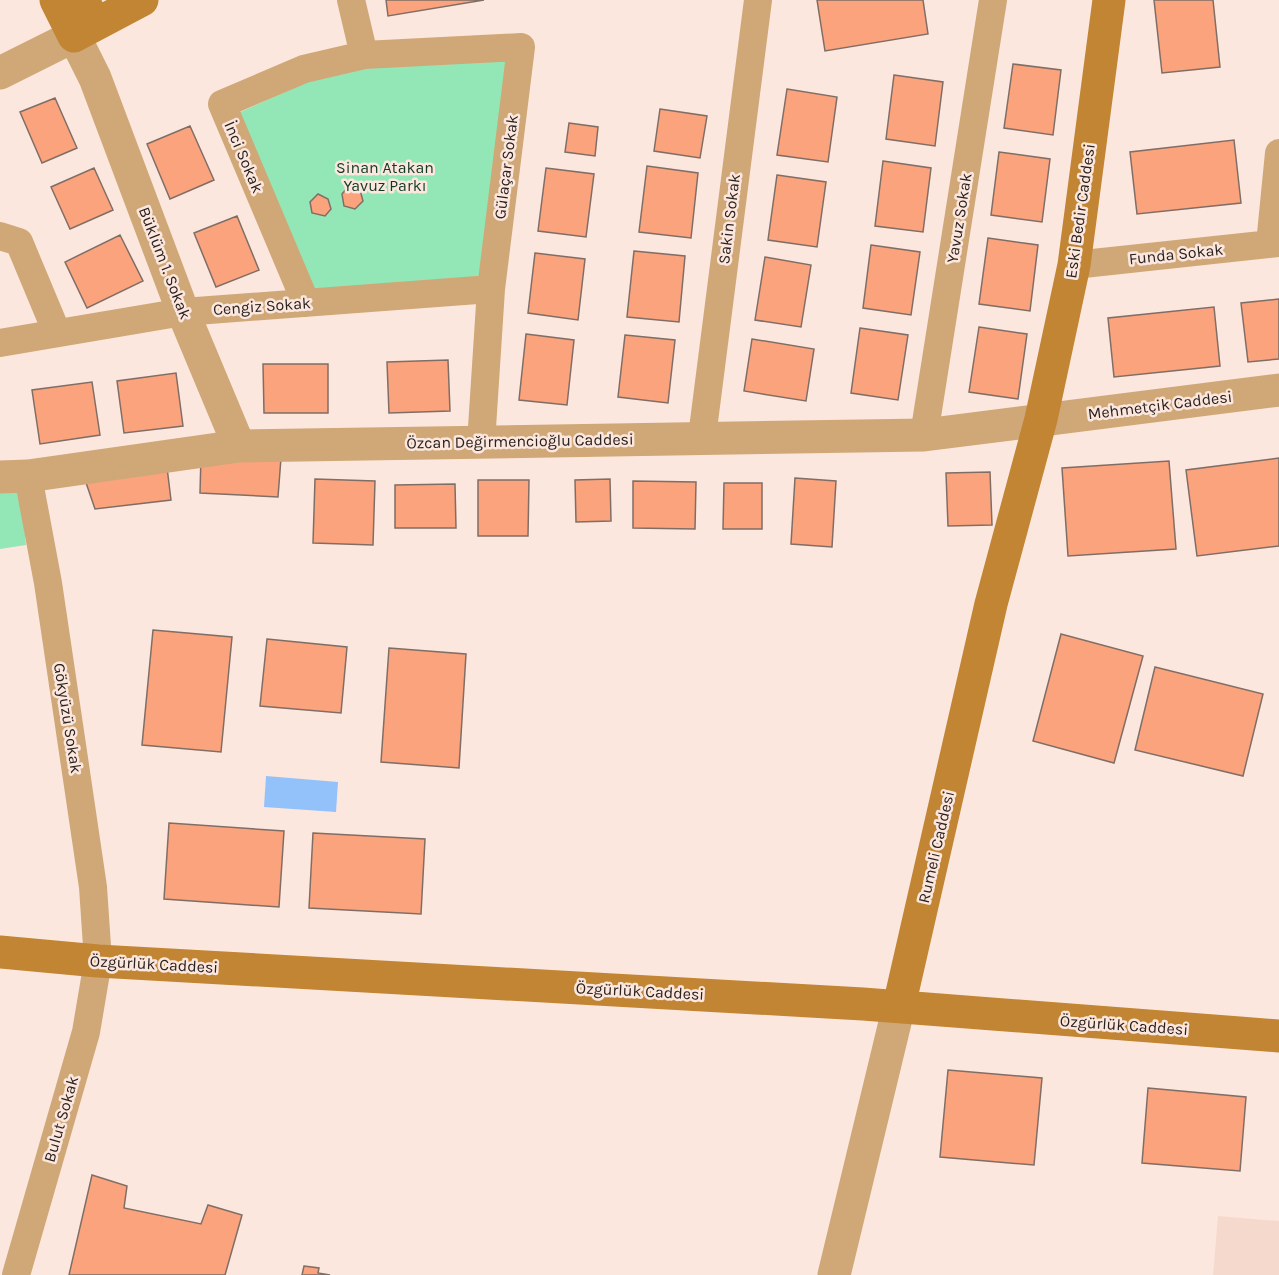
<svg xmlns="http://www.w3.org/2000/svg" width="1279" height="1275" font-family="Karla,sans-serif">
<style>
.built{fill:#f6d9cd}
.green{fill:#93e7b7}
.water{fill:#92c2f9}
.building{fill:#fba37c;stroke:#806e66;stroke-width:1.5}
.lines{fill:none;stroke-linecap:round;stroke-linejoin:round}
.minor{stroke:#d0a877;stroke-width:28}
.tertiary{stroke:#d0a877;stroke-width:33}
.secondary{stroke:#c18533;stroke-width:33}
.labels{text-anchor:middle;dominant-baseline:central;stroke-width:5;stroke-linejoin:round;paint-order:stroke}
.street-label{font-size:16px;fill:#29211e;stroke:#fce7de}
.park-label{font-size:16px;fill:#103924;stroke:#fce7de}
</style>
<rect width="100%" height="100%" fill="#fce7de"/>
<!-- built -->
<path class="built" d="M1218 1216 1279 1221V1275H1213Z"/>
<!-- green -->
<path class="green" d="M509 58 484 280 312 292 238 113 307 82 361 67Z
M20 485 26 545 0 549V488Z"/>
<!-- water -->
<path class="water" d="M266 776 338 782 336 812 264 807Z"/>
<!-- building -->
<path class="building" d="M386 0H484L388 16Z
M817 0H923L928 34 825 51Z
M1154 0H1213L1220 67 1162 73Z
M1013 64 1061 70 1053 135 1004 128Z
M894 75 943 82 935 146 886 139Z
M787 89 837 97 828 162 777 155Z
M55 98 77 148 42 163 20 112Z
M660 109 707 116 700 158 654 151Z
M569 123 598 127 595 156 565 152Z
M190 126 214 180 170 199 147 144Z
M1234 140 1241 203 1137 214 1130 152Z
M999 152 1050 159 1042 222 991 215Z
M883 161 931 168 923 232 875 226Z
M647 166 698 173 691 238 639 232Z
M94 168 113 210 70 229 51 187Z
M546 168 594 174 586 237 538 231Z
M777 175 826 182 817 247 768 240Z
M349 186 360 190 363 201 355 209 344 206 342 194Z
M318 194 328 199 331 209 325 216 312 213 310 202Z
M237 216 259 270 216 287 194 233Z
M120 235 143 281 87 308 65 262Z
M988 238 1038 245 1030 311 979 304Z
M871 245 920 252 911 315 863 308Z
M634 251 685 256 679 322 627 317Z
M535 253 585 259 578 320 528 313Z
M765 257 811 265 801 327 755 320Z
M1279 299V359L1248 362 1241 303Z
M1214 307 1220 366 1114 377 1108 318Z
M979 327 1027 334 1018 399 969 392Z
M860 328 908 335 898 400 851 393Z
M526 334 574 340 567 405 519 400Z
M625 335 675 340 668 403 618 397Z
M752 339 814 349 806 401 744 391Z
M448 360 450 411 389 413 387 362Z
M263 364H328V413H264Z
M176 373 183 426 124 433 117 381Z
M92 382 100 435 40 444 32 390Z
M201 456 281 458 278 497 200 493Z
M1279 458V546L1197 556 1186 470Z
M166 459 171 500 95 509 82 471Z
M1169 461 1176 549 1068 556 1062 468Z
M990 472 992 525 948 526 946 473Z
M795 478 836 481 832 547 791 544Z
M315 479 375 481 373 545 313 543Z
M610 479 611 521 576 522 575 480Z
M478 480H529L528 536H478Z
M633 481 696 482 695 529 633 528Z
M724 483H762V529H723Z
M455 484 456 528H395V485Z
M153 630 232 637 221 752 142 745Z
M1061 634 1143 656 1114 763 1033 741Z
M267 639 347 647 341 713 260 706Z
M389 648 466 654 459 768 381 762Z
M1155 667 1263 694 1243 776 1135 750Z
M169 823 284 831 279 907 164 899Z
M313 833 425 839 421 914 309 908Z
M948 1070 1042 1078 1034 1165 940 1157Z
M1148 1088 1246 1097 1240 1171 1142 1163Z
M92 1175 127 1186 124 1208 201 1224 208 1205 242 1215 225 1275H69Z
M304 1266 319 1268 318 1273 330 1275H302Z"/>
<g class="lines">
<!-- minor -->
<path class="minor" d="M364 55 521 47 491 289 481 443
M0 236 19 242 57 333
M1270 244 1279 153
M1074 265 1279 243
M306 303 222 104 304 69 364 55 351 0
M0 343 183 312 491 289
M924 435 993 0
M702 437 758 0
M16 1275 86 1032 98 961 93 887 48 583 28 476"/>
<!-- tertiary -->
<path class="tertiary" d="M0 73 74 36 95 78 183 312 239 446
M0 477 28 476 239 446 924 435 1279 390
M834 1275 899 1006"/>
<!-- secondary -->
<path class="secondary" d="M56 0 74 36 142 0
M83 0 95 24
M0 952 98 961 863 1004 1279 1036
M899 1006 991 604 1041 419 1074 265 1109 0"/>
</g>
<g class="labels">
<!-- street labels -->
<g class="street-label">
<text transform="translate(244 157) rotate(67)">İnci Sokak</text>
<text transform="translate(506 167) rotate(-83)">Gülaçar Sokak</text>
<text transform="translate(1080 211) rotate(-82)">Eski Bedir Caddesi</text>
<text transform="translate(959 218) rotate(-81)">Yavuz Sokak</text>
<text transform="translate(729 219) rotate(-83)">Sakin Sokak</text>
<text transform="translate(1176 254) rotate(-6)">Funda Sokak</text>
<text transform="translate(165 263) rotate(69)">Büklüm 1. Sokak</text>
<text transform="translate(262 306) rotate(-4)">Cengiz Sokak</text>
<text transform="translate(1160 405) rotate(-7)">Mehmetçik Caddesi</text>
<text transform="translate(520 441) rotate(-1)">Özcan Değirmencioğlu Caddesi</text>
<text transform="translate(68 718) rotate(81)">Gökyüzü Sokak</text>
<text transform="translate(936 847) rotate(-77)">Rumeli Caddesi</text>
<text transform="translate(154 964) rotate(3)">Özgürlük Caddesi</text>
<text transform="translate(640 991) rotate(3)">Özgürlük Caddesi</text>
<text transform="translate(1124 1025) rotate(4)">Özgürlük Caddesi</text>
<text transform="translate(61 1119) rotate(-74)">Bulut Sokak</text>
</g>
<!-- park labels -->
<g class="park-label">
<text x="385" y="167">Sinan Atakan<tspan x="385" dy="18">Yavuz Parkı</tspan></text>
</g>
</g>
</svg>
